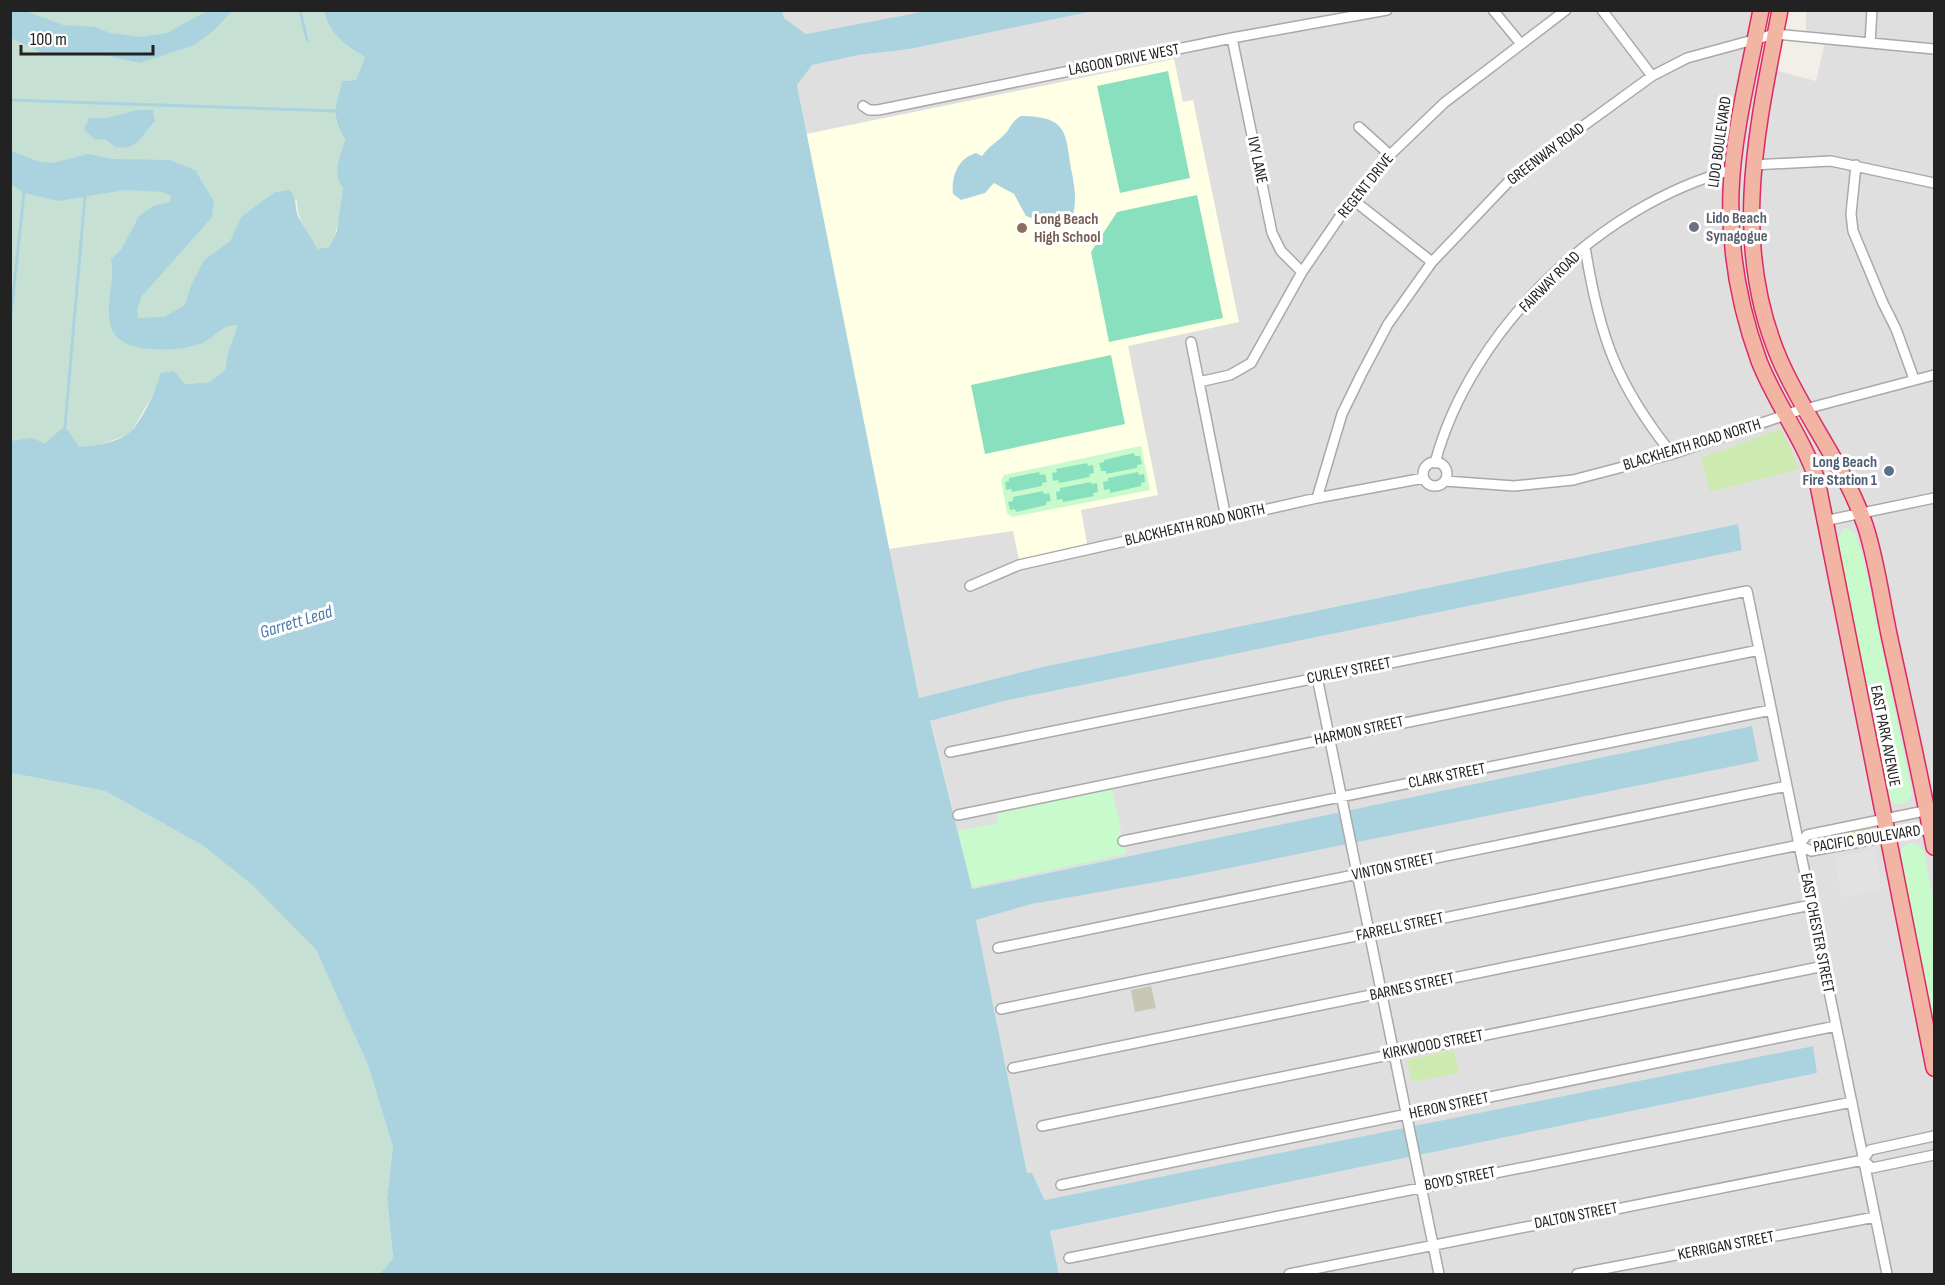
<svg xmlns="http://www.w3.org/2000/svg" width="1945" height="1285" font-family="'Sofia Sans Condensed',sans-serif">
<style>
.residential{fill:#e0dfdf}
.education{fill:#ffffe5}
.construction{fill:#c7c7b4}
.grass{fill:#cdebb0}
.wetland{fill:#c6e0d4}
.park{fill:#c8facc}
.pitch{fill:#88e0be}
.parking{fill:#e2e2e2}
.water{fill:#aad3df}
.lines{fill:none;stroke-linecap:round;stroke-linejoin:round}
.stream{stroke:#aad3df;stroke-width:3}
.minor-casing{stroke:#a9a9a9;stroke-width:12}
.trunk-casing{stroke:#dc2a67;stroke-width:18}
.minor{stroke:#fff;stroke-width:9}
.trunk{stroke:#f2b4a3;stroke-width:15}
.worship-dot{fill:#6b7280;stroke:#fff;stroke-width:2}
.education-dot{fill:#8d6e63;stroke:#fff;stroke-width:2}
.service-dot{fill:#5c6f8a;stroke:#fff;stroke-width:2}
.labels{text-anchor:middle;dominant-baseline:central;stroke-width:6;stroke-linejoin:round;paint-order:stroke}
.street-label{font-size:16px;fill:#222;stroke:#fff}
.worship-label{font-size:16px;font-weight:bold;fill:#5b616d;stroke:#fff;text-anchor:start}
.education-label{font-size:16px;font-weight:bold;fill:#785e54;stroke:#fff;text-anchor:start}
.service-label{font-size:16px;font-weight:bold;fill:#4e5e75;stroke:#fff;text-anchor:end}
.water-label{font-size:18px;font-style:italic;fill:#4a7aab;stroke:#fff}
</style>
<rect width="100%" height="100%" fill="#f2efe9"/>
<!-- residential -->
<path class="residential" d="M1093 10 1761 11 1751 64 1816 81 1825 42 1806 39V11H1934V1274H1059L1050 1231 1817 1073 1812 1046 1046 1201 1032 1173 1027 1174 976 920 1032 904 1185 877 1759 760 1752 726 972 889 930 721 1004 701 1742 549 1737 524 1042 667 919 698 797 85 811 65 859 55 910 49Z
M782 11H926L806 34 784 18Z"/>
<!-- education -->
<path class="education" d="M1174 59 1183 102 1193 100 1239 322 1128 346 1158 495 1081 510 1088 549 1020 564 1013 531 888 549 806 134Z"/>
<!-- construction -->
<path class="construction" d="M1151 986 1156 1008 1135 1012 1131 990Z"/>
<!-- grass -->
<path class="grass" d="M1781 429 1799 469 1710 492 1701 458Z
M1862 828 1868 831 1866 838 1812 849 1807 844 1809 839Z
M1454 1050 1459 1073 1412 1082 1407 1060Z"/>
<!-- wetland -->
<path class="wetland" d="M10 11H324C329 34 346 46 365 57L356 80 342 81C335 109 331 115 345 140 336 166 342 162 343 187 344 206 338 231 329 247L317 250C308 231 297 221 297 200L241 217 230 241 204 260 238 325 228 352 225 370 210 382 185 384 174 371 160 382 130 434C113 440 97 447 80 447 54 447 37 437 11 441Z
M10 773 105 791 202 845 251 884 316 950 368 1065 393 1147 387 1198 393 1258 380 1274H11Z"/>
<!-- park -->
<path class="park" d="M1141 446 1150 490 1012 517 1007 513 1001 480 1004 475Z
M1845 528 1855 533 1864 561 1912 793 1908 801 1901 804 1893 803 1888 797 1842 569 1837 539Z
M1112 789 1126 854 972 887 957 831 998 823 997 814Z
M1910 843 1918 845 1924 851 1934 904V1026L1900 857 1902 848Z"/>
<!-- pitch -->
<path class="pitch" d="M1168 71 1190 178 1120 193 1097 86Z
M1197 195 1223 318 1109 342 1091 252 1117 212Z
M1111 355 1125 424 985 454 971 385Z
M1134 453 1135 456H1140L1142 464 1137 465V468L1106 474V471H1101L1099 463 1104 462V460Z
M1087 463 1088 466 1093 465 1094 473 1089 474 1090 477 1059 483 1058 480 1053 481 1052 473 1057 472 1056 469Z
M1039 472 1040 475 1045 474 1047 482 1042 483V486L1012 492 1011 489 1006 490 1005 482 1009 481V478Z
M1138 472 1139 475 1144 474 1145 482 1141 483V486L1110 493V489L1104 490 1103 482 1108 481V478Z
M1091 482 1092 484 1097 483 1098 492 1093 493 1094 496 1063 502 1062 499 1057 500 1056 492 1060 491V488Z
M1043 491 1044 494 1049 493 1051 501 1046 502V505L1016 512 1015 509 1010 510 1008 502 1013 501V497Z"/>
<!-- parking -->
<path class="parking" d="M1874 849 1882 890 1842 898 1834 858Z"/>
<!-- water -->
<path class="water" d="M11 10 26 11 63 25 95 27 110 33 141 37 167 33 207 11H232L212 32 194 45 140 63 100 54 47 55 11 38Z
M782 10 784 18 806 34 926 11H1093L910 49 859 55 812 65 797 85 919 698 1042 667 1738 524 1742 550 1004 701 930 721 972 889 1752 726 1759 761 1185 877 1032 904 976 920 1027 1173H1032L1045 1200 1813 1046 1817 1073 1050 1231 1059 1274H380L393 1258 387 1198 393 1147 368 1065 316 950 251 884 202 845 105 791 11 773 10 441 31 438 45 443 65 426 79 447C94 446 115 443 128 434 139 427 159 386 160 373L174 371 185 384 210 382 225 370 228 352 238 325C222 324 216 337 202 343 180 352 119 356 111 327 104 304 116 282 111 259L121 250 139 216 153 206 170 202 171 196 163 192 125 190 58 201 24 193 11 184V151L40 162 53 163 88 154 113 159 169 160 195 170 214 202 212 217 142 296 137 310 138 318 164 317 185 305 191 285 204 260 230 241 241 217 275 192 290 190C298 201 294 209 299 218 305 229 312 238 317 249L329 247 337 231 343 188C332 174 340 156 345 140 331 115 335 108 342 81L356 80 365 57C346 46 329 34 324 11Z
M137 110H153L155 121C143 133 137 152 116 147 112 145 109 141 104 139L95 140 84 129 89 118H107Z
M1021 116C1070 116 1065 135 1072 173 1075 190 1077 201 1072 219H1035L1026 216 1014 194 994 183 985 193 961 200 953 194C951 177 958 158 976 153L982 156C989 146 996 143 1004 135 1011 128 1012 120 1021 116Z"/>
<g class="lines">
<!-- stream -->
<path class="stream" d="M300 10 307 40
M10 100 336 111
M10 324 24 193
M65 426 85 196"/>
<!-- minor casing -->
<g class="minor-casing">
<path id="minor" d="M1493 10 1521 44
M1602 10 1652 76
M1232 38 1272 233 1281 251 1302 272
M1870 43 1872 10
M863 106 869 110H878L1232 38 1387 10
M1359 127 1390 155
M1753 165 1831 161 1934 183
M1856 165 1851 214 1853 231 1883 303 1896 329 1914 379
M1352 199 1432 262
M1585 247C1599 335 1616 384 1672 454
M1191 342 1226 518
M1199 382 1230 375 1251 363 1302 272 1352 199 1390 155 1444 103 1566 10
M1423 474a12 12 0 1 1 24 0a12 12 0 1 1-24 0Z
M1435 463C1470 330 1601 204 1732 170
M1445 481 1514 486 1573 480 1672 454 1794 412 1934 375
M1317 498 1342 414 1361 375 1388 324 1432 262 1513 177 1652 76 1687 58 1775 34 1934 49
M1824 521 1934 498
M970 586 1019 565 1317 498 1424 478
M1317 677 1439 1274
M950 752 1747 591 1887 1274
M958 815 1759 650
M1123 841 1771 710
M1799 845 1807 835 1934 809
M1799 845 1811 851 1934 828
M998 948 1787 786
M1001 1009 1799 845
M1013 1068 1811 905
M1042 1126 1824 966
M1863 1160 1870 1150 1934 1136
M1863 1160 1872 1168 1934 1155
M1061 1185 1836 1026
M1069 1258 1852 1102
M1289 1274 1863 1160
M1577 1274 1875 1217"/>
</g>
<!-- trunk casing -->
<g class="trunk-casing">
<path id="trunk" d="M1761 10C1750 67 1733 134 1731 191 1729 248 1739 306 1759 361 1775 402 1803 438 1817 480L1934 1068
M1780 10C1757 129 1730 242 1779 358 1804 417 1846 467 1866 528 1877 563 1882 602 1890 639 1905 708 1921 778 1934 847"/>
</g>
<!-- minor -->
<use href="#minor" class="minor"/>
<!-- trunk -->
<use href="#trunk" class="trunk"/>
</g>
<!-- markers -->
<circle class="worship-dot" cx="1694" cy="227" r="6"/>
<circle class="education-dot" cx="1022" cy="228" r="6"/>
<circle class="service-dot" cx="1889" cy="471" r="6"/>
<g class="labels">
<!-- street labels -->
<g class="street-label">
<text transform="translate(1124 60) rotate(-11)">LAGOON DRIVE WEST</text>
<text transform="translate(1720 142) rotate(-82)">LIDO BOULEVARD</text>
<text transform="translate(1546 154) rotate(-37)">GREENWAY ROAD</text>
<text transform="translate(1257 160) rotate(78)">IVY LANE</text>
<text transform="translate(1366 186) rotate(-51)">REGENT DRIVE</text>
<text transform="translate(1550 282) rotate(-45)">FAIRWAY ROAD</text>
<text transform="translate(1692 445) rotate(-17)">BLACKHEATH ROAD NORTH</text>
<text transform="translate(1195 525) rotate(-13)">BLACKHEATH ROAD NORTH</text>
<text transform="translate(1349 671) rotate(-11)">CURLEY STREET</text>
<text transform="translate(1359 731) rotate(-12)">HARMON STREET</text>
<text transform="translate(1885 736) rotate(79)">EAST PARK AVENUE</text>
<text transform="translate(1447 776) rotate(-11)">CLARK STREET</text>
<text transform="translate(1867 839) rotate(-9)">PACIFIC BOULEVARD</text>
<text transform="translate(1393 867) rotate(-12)">VINTON STREET</text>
<text transform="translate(1400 927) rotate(-12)">FARRELL STREET</text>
<text transform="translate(1817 933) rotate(79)">EAST CHESTER STREET</text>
<text transform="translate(1412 987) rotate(-12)">BARNES STREET</text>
<text transform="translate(1433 1045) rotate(-11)">KIRKWOOD STREET</text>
<text transform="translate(1449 1106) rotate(-12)">HERON STREET</text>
<text transform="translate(1460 1179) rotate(-11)">BOYD STREET</text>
<text transform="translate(1576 1216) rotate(-11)">DALTON STREET</text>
<text transform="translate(1726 1246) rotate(-11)">KERRIGAN STREET</text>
</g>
<!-- worship labels -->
<g class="worship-label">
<text x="1706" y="218">Lido Beach<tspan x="1706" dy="18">Synagogue</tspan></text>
</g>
<!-- education labels -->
<g class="education-label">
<text x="1034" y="219">Long Beach<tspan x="1034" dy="18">High School</tspan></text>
</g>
<!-- service labels -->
<g class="service-label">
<text x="1877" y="462">Long Beach<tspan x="1877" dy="18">Fire Station 1</tspan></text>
</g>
<!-- water labels -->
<g class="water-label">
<text transform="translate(296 622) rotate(-17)">Garrett Lead</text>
</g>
</g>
<!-- border -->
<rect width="1945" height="1285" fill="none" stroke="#222222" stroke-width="24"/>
<!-- scale -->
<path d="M21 45v9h132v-9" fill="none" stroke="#222222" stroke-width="3"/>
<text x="30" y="45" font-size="18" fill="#222222" stroke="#ffffff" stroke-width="4.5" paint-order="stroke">100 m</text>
</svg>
